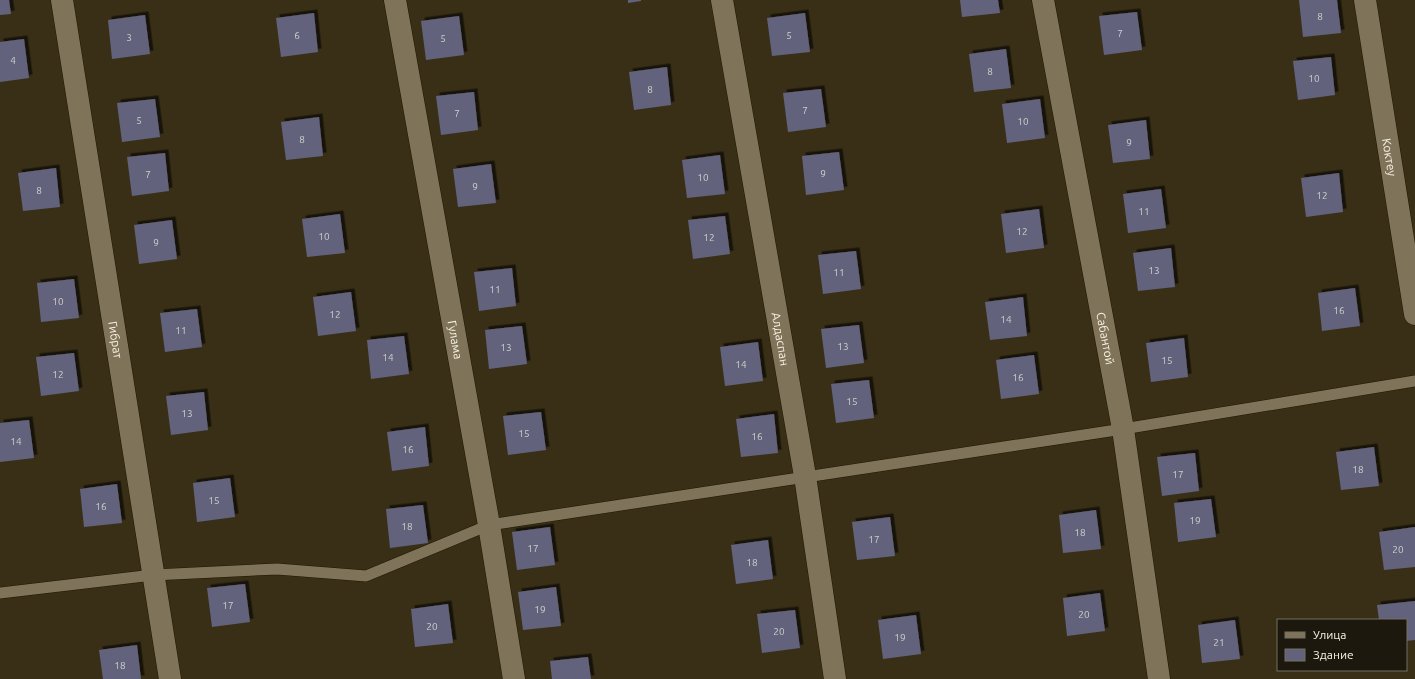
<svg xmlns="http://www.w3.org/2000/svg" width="1415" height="679" font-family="Ubuntu,sans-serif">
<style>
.building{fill:#62627c;filter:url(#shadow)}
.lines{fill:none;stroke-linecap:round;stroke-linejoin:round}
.lane-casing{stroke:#201701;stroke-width:12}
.street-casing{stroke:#201701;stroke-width:23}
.lane{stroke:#7f7359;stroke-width:11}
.street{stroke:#7f7359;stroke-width:22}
.labels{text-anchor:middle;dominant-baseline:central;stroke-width:3;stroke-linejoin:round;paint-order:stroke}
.number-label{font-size:10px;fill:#d2cec9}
.street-label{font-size:12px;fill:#f8f2e3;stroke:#1c180d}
</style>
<defs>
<filter id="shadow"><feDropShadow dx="3.5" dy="-3.5" stdDeviation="0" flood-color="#0009"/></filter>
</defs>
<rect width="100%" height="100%" fill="#392f17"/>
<!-- building -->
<path class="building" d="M0 0H9L11 14 0 15Z
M628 0H641V1L628 3Z
M960 0H998L1000 13 962 17Z
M1299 0H1337L1341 33 1303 37Z
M1137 12 1142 50 1104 55 1099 16Z
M314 13 318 52 281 57 276 18Z
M805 13 810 52 772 56 767 18Z
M145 15 150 54 112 59 108 20Z
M459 16 464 55 426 60 421 21Z
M24 39 29 78 0 82V42Z
M1006 49 1011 88 974 92 969 54Z
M1331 57 1335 95 1298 100 1293 61Z
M667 67 671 105 634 110 629 72Z
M821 89 826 127 788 132 783 93Z
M474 92 478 130 441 135 436 96Z
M155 99 160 137 122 142 117 103Z
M1040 99 1045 138 1007 143 1002 104Z
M319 117 323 156 286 160 281 122Z
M1146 120 1150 159 1113 163 1108 125Z
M839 152 844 190 806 195 802 156Z
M165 153 169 191 132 196 127 157Z
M720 155 725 194 687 198 682 160Z
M491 164 496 203 458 207 453 169Z
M56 168 60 207 23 211 18 173Z
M1339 173 1343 212 1306 217 1301 178Z
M1161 189 1166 228 1128 233 1123 194Z
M1039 209 1044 248 1006 253 1001 214Z
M340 214 345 253 307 257 302 219Z
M725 216 730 254 693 259 688 220Z
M172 220 177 259 139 264 134 225Z
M1171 248 1175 287 1138 291 1133 253Z
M856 251 861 289 823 294 818 255Z
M512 268 516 306 479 311 474 272Z
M74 279 79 318 41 322 37 283Z
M1355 288 1360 326 1322 331 1318 293Z
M351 292 356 331 318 336 313 297Z
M1023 297 1027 336 990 340 985 302Z
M197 309 202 347 165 352 160 313Z
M859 325 864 363 826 368 821 329Z
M522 326 527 364 489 369 485 330Z
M404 336 409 374 371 379 367 340Z
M1184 338 1188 377 1151 382 1146 343Z
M758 342 763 381 725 386 720 347Z
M74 353 79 391 41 396 36 357Z
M1034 355 1039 394 1001 399 996 360Z
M869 380 874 418 836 423 831 384Z
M204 392 208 430 171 435 166 396Z
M541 412 546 450 508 455 503 416Z
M774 414 778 453 741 457 736 419Z
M29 420 34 458 0 462V423Z
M425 427 429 466 392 471 387 432Z
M1374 447 1379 486 1341 490 1336 452Z
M1195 453 1199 491 1162 496 1157 457Z
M230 478 235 517 197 522 193 483Z
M117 484 122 523 84 527 80 489Z
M1211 499 1216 537 1178 542 1174 503Z
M423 505 428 543 390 548 386 509Z
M1096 510 1101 549 1063 553 1059 515Z
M890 517 895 556 857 560 852 522Z
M550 527 555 565 517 570 512 532Z
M1415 527V567L1384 570 1379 532Z
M768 540 773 579 736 584 731 545Z
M245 584 250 622 212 627 207 588Z
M556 587 561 626 523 630 518 592Z
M1100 593 1105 631 1067 636 1063 598Z
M1415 601V640L1406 641V620H1379L1377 605Z
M448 604 453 643 415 647 411 609Z
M795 610 800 648 762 653 757 614Z
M916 615 921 654 883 659 878 620Z
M1235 620 1240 659 1202 663 1198 625Z
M137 645 141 679H103L99 650Z
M588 657 591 679H552L550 661Z"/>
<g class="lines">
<!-- lane casing -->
<g class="lane-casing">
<path id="lane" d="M0 593 153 575 277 569 366 576 489 525 1123 429 1415 381"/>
</g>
<!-- street casing -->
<g class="street-casing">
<g id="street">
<path id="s1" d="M62 0 170 679"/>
<path id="s2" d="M395 0 489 525 514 679"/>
<path id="s3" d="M722 0 805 476 835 679"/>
<path id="s4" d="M1043 0 1123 429 1159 679"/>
<path id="s5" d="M1365 0 1415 314"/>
</g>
</g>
<!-- lane -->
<use href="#lane" class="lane"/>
<!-- street -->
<use href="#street" class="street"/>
</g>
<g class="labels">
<!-- number labels -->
<g class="number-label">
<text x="1320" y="16">8</text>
<text x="1120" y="33">7</text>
<text x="297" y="35">6</text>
<text x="789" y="35">5</text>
<text x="129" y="37">3</text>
<text x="443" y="38">5</text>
<text x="13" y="60">4</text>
<text x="990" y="71">8</text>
<text x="1314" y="78">10</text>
<text x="650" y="89">8</text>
<text x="805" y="110">7</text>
<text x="457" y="113">7</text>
<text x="139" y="120">5</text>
<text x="1023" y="121">10</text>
<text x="302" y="139">8</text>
<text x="1129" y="142">9</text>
<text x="823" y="173">9</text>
<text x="148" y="174">7</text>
<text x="703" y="177">10</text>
<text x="475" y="186">9</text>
<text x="39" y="190">8</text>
<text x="1322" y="195">12</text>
<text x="1144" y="211">11</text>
<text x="1022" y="231">12</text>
<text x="324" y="236">10</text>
<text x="709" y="237">12</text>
<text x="156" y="242">9</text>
<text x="1154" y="270">13</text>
<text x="839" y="272">11</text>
<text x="495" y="289">11</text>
<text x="58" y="301">10</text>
<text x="1339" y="310">16</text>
<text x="335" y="314">12</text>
<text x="1006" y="319">14</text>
<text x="181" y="330">11</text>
<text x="843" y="346">13</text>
<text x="506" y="347">13</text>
<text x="388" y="357">14</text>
<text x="1167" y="360">15</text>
<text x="741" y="364">14</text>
<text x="58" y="374">12</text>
<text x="1018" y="377">16</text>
<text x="852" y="401">15</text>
<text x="187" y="413">13</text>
<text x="524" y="433">15</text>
<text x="757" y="436">16</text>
<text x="16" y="441">14</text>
<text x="408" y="449">16</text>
<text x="1358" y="469">18</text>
<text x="1178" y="474">17</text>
<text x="214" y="500">15</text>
<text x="101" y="506">16</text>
<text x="1195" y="520">19</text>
<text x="407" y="526">18</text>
<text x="1080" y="532">18</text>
<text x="874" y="539">17</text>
<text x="533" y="548">17</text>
<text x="1398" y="549">20</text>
<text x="752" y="562">18</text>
<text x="228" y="605">17</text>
<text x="540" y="609">19</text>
<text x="1084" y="614">20</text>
<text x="432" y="626">20</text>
<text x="779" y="631">20</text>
<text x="900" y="637">19</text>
<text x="1219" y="642">21</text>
<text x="120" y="665">18</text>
</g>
<!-- street labels -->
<g class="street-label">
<text stroke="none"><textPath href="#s5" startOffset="159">Коктеу</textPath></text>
<text stroke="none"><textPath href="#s2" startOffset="345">Гулама</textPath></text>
<text stroke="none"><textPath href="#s3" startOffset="344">Алдаспан</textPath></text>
<text stroke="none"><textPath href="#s4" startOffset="344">Сабантой</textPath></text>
<text stroke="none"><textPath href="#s1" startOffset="344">Гибрат</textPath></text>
</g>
</g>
<!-- legend -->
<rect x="1277" y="619" width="130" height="52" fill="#1c180d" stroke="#746f63"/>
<rect x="1285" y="632" width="20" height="6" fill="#7f7359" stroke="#746f63"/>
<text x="1313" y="639" font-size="12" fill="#f8f2e3">Улица</text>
<rect x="1285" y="649" width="20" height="12" fill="#62627c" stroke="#746f63"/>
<text x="1313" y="659" font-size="12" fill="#f8f2e3">Здание</text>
</svg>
